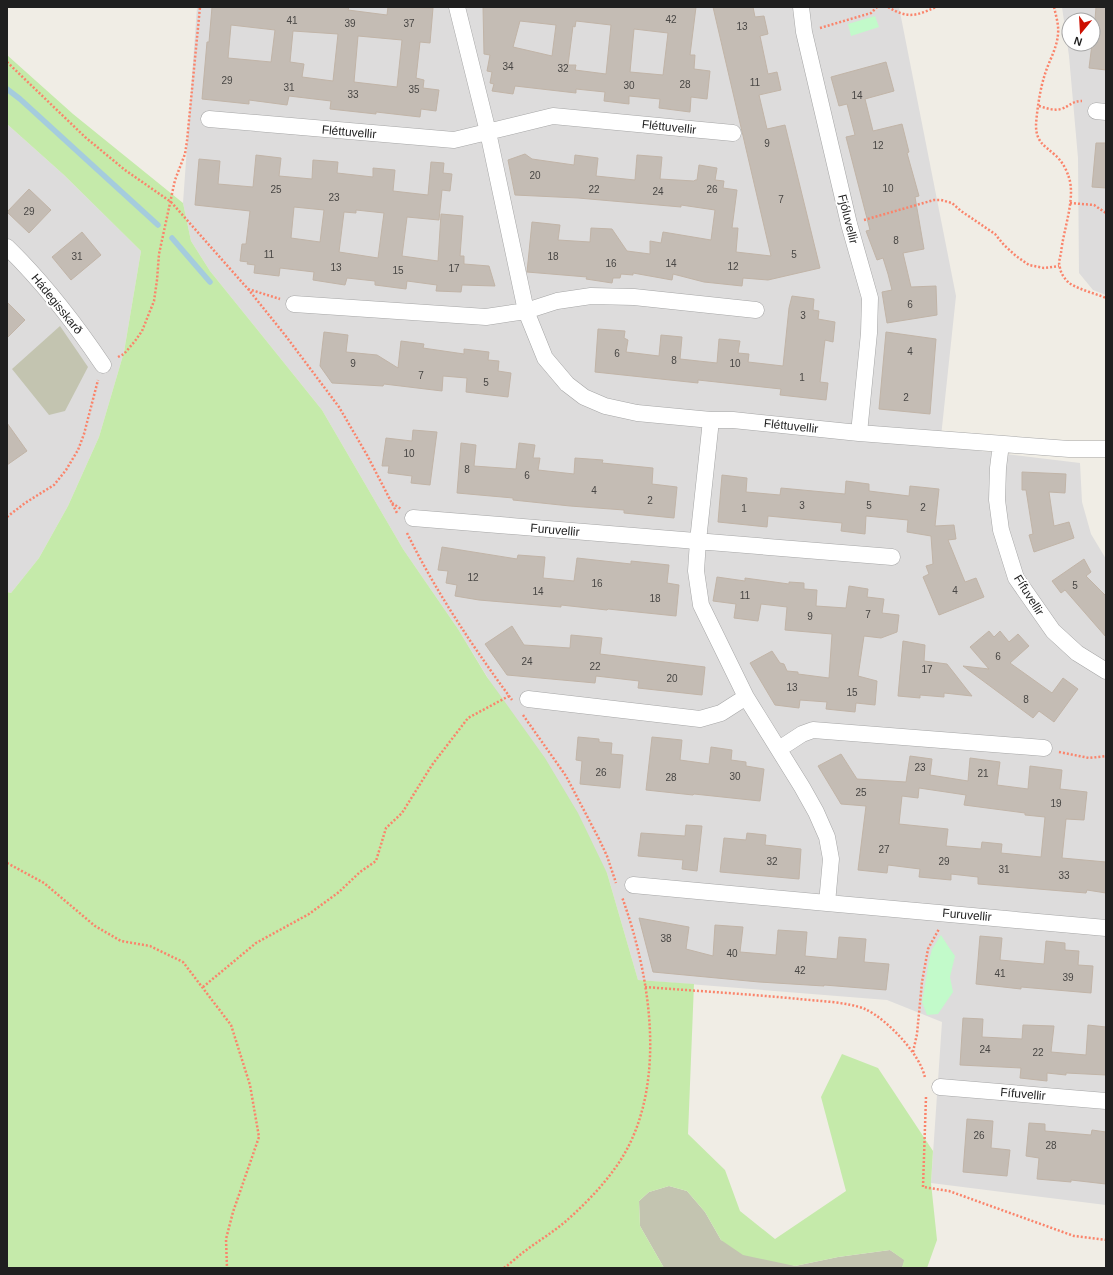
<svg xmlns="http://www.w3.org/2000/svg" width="1113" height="1275" font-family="Arial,sans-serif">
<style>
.residential{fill:#dddcdc;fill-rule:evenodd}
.construction{fill:#c3c4b0}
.grass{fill:#c5eaaa}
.park{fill:#c2faca}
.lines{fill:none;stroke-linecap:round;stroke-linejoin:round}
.stream{stroke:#a5ccdd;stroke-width:5.5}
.building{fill:#c4bcb4;stroke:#c1b4a7;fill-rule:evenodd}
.minor-casing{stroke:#a6a6a6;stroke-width:17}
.path{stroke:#fa846b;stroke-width:2.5;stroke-dasharray:2 2;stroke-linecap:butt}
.minor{stroke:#fff;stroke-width:16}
.labels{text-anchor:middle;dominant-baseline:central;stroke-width:4;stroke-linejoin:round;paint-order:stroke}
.number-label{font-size:10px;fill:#484644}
.street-label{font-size:12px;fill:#1f1f1f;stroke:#fff}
</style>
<rect width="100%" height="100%" fill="#f0ede5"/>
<!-- residential -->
<path class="residential" d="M197 7H899L956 296 940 446 1080 463 1082 502 1091 534 1106 559V1205L931 1183 942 1022 887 1000 638 980 607 873 458 629 403 549 322 410 210 271 191 241 183 203Z
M1062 7H1106V295L1093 290 1079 273 1078 158 1069 56ZM1069 20H1093V44H1069Z
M7 124 64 175 141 251 124 352 99 437 68 506 39 558 11 593 7 592Z"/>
<!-- construction -->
<path class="construction" d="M60 326 88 367 65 411 49 415 12 369Z
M669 1186 687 1191 705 1212 721 1240 795 1266 838 1257 890 1250 905 1260 902 1268H664L640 1226 639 1201 649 1192Z"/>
<!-- grass -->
<path class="grass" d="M7 55 73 114 183 203 191 241 210 271 322 410 403 549 458 629 487 677 545 758 578 813 607 873 638 980 694 984 688 1134 725 1170 740 1211 775 1239 846 1191 821 1097 842 1054 878 1068 933 1151 931 1183 937 1240 927 1268H902L904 1260 890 1250 838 1257 795 1266 743 1255 721 1240 705 1212 687 1191 669 1186 649 1192 639 1201 640 1226 664 1268H7V592L11 593 39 558 68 506 99 437 124 352 141 251 64 175 7 124Z"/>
<!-- park -->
<path class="park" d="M875 16 879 27 851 36 848 24Z
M941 935 948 946 955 956 950 977 953 992 938 1014 927 1015 922 1002 929 961 932 949Z"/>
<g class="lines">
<!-- stream -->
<path class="stream" d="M7 89 20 99 158 225
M172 238 210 282"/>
</g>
<!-- building -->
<path class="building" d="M212 7H349L348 10 387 15 388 7 433 8 430 43 420 42 416 78 424 80 423 88 439 90 436 111 421 109 420 117 376 112V114L330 109 331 101 289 96 287 105 249 100V104L202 99 207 42H209ZM231 25 275 30 271 62 228 58ZM293 31 338 34 333 81 302 77 304 64 290 62ZM358 36 402 40 397 87 354 82Z
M483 7H696L690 55H695L694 69 710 71 707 99 691 97 690 112 659 108 660 99 629 96V104L604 101 605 92 576 89V93L515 86 513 94 492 91 494 84 490 83 492 72 487 71 490 55 484 54ZM520 21 556 25 552 56 513 47ZM576 21 611 25 606 74 575 70 576 65H568L573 26 575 27ZM634 29 668 33 663 75 630 72Z
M713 7H753L755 17 764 16 768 34 760 36 768 74 777 72 781 90 759 95 767 129 785 125 820 268 768 280 743 278 742 286 704 282 673 274 672 280 633 273V275L621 274 620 278H613L612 283 586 279 587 277 527 272 532 222 560 225 558 240 590 242 591 228 612 229 627 251 650 254V241L661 243 663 232 711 240 715 210 681 205V207L578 198 515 195 508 160 525 154 532 159 574 165 575 155 598 158 596 176 635 180 637 155 662 157 660 179 694 181 695 180H697L699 165 717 168 715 180 724 181 723 188 737 190 732 228H738L736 252 771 256Z
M1096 7H1106V70L1089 68 1092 44H1093Z
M886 62 894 91 865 99 873 131 902 124 909 152 907 153 919 196 915 197 924 249 903 253 911 287 936 286 937 315 887 323 882 292 892 290 888 274 883 258 877 260 866 231 870 230 846 137 855 135 847 104 839 106 831 77Z
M1096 143H1106V188L1092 187Z
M256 155 281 158 279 176 312 179 313 160 338 162 337 173 373 177V168L395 170 393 191 428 195 431 162 444 163 443 173 452 174 450 191 442 190 439 220 407 217 402 256 438 261 441 214 463 216 460 256H464V264L489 266 495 286 462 285 461 292 436 291 437 285 407 281 406 289 375 285V281L347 278 345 285 313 280 314 272 280 268 279 276 254 273 255 265 247 264 248 262 240 261 242 244H246L250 211 195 205 199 159 220 161 218 184 253 187ZM294 207 324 210 320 242 291 238ZM356 210 384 213 378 258 339 252 344 212 356 213Z
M29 189 51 210 29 233 7 212Z
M82 232 101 255 71 280 52 257Z
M792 296 814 299 813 310 819 311 818 319 835 322 833 342 825 340 820 382 828 383 826 400 780 395 781 389 698 380V383L595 372 598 329 625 331 624 338 628 340 626 352 659 356 661 335 682 337 680 359 717 363 719 339 740 341 738 353 749 354 748 362 783 366 789 308Z
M7 302 25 320 7 338Z
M324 332 348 335 346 352 377 355 398 368 401 341 424 344 423 348 464 354V349L489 352 488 360 499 361 498 371 511 373 508 397 466 392 467 378 443 376 442 391 384 384 383 386 332 383 320 366Z
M886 332 936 339 930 414 879 409Z
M7 423 27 451 7 465Z
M413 430 437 432 430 485 411 483 412 476 388 473 389 466H382L386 438 412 441Z
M461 443 476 445 474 466 516 469 519 443 535 445 533 458H540L538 470 574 474 575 458 603 460 602 463 653 468 652 484 677 487 674 518 624 513V510L570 506 513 500V498L457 493Z
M1022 472 1066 474 1065 493 1049 492 1054 526 1069 522 1074 538 1034 552 1029 535 1033 534 1026 490H1022Z
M722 475 747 478 746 492 780 495 781 488 845 494 846 481 869 484V491L909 496 910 486 939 489 935 526 954 525 956 539 948 540 965 582 976 578 984 597 939 615 923 577 929 574 926 566 933 564 931 536 907 532 908 520 866 516 865 534 841 531 842 523 768 516 767 527 718 522Z
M442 547 517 559 518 555 545 557 543 578 574 581 577 558 631 564V561L669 565 667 583 679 585 676 616 608 609 607 610 561 605V607L479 600 455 596 457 585 446 583 448 571 438 570Z
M1084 559 1091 572 1086 576 1106 596V637L1065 590 1061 593 1052 581Z
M717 577 745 581V578L789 584V582L804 583V589L817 590 816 606 846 608 849 586 868 589 867 597 884 599 882 613 899 615 897 632 881 638 864 636 858 676 877 681 875 705 856 703 855 712 826 709 827 702 800 700 799 708 775 705 750 663 772 651 780 663 784 664 787 671 798 672V674L829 678 832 634 785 630 787 607 761 604 758 621 734 618 736 604 713 601Z
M512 626 524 645 570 648 571 635 602 638 600 654 705 667 702 695 638 688 639 681 596 676 595 683 507 675 485 644Z
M989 631 994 637 1000 631 1009 642 1018 634 1029 646 1010 663 1052 693 1063 678 1078 689 1054 722 1039 711 1033 718 963 666 989 669 970 647Z
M903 641 925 645 924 661 947 664 972 696 944 693V697L920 695V698L898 696Z
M578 737 599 739V742L612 743 611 754 623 755 620 788 580 784 582 761 576 760Z
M652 737 682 740 680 760 709 764 711 747 732 750 731 760 746 762V766L764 769 760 801 694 794 693 795 646 790Z
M841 754 857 779 906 782 910 756 932 759 930 775 968 781 970 758 1000 762 997 785 1028 789 1030 766 1062 770 1060 789 1087 792 1084 820 1066 819 1062 858 1106 862V893L1087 890 1086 893 978 884V877L951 874V880L919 877 920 869 888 865 887 873 858 870 866 806 841 804 818 766ZM919 788 966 795 964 805 1025 813V815L1045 817 1041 857 1001 853 1002 844 982 842 981 849 946 846 948 829 899 824 902 796 918 798Z
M686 825 702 826 697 871 682 869 683 860 638 856 641 833 685 836Z
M747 833 766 835 765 845 801 849 799 879 720 872 724 838 746 840Z
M639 918 689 927 686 949 713 956 715 925 743 927 740 952 776 955 778 930 807 932 805 956 837 959 839 937 866 939 864 962 889 964 886 990 824 985V986L759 982 653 972Z
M980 936 1002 938 1000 960 1044 964 1046 941 1065 943V950L1079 951 1078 965 1093 966 1091 993 1021 987V989L976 984Z
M963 1018 983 1019 982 1037 1022 1039 1023 1025 1054 1026 1051 1052 1086 1055 1088 1025 1106 1027V1075L1066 1073V1075L1047 1073V1081L1020 1078 1021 1068 960 1065Z
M967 1119 993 1121 991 1148 1010 1150 1007 1176 963 1172Z
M1029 1123 1045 1124V1131L1091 1135 1092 1130 1106 1132V1184L1071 1180V1182L1037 1179 1039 1158 1026 1156Z"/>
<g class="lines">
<!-- minor casing -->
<g class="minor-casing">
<path id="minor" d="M457 7 488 132 526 311 545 358 567 384 584 397 605 406 637 413 711 420H733L859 433 1069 449H1106
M801 7 804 32 849 224 870 298 869 333 859 433
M1096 111 1106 112
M209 119 454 140 553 116 733 133
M7 247C44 283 74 322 103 365
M294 304 486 317 526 311 557 301 591 296 634 297 756 310
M711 420 698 541 696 571 701 605 746 697 802 787 816 812 827 837 831 859 827 903
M1001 444 998 468 997 500 1001 530 1016 578 1053 631 1077 653 1106 671
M413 518 892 557
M528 699 700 719 721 713 746 697
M779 749 802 734 813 730 1044 748
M633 885 827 903 1106 928
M940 1087 1106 1101"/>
</g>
<!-- path -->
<path class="path" d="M888 7C908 19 916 16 936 7
M1054 7C1056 16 1059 25 1058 34 1057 48 1049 61 1045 74 1040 89 1037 110 1036 125 1036 142 1044 145 1055 155 1060 159 1066 168 1068 175 1077 196 1063 230 1061 253 1060 258 1058 263 1060 268 1061 274 1065 279 1069 283 1080 290 1094 293 1106 298
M820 28 871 13 877 7
M7 62 85 137 125 170 171 202 248 289 285 335 339 407 367 455 397 513
M1039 106C1046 108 1054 111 1061 109 1070 106 1072 101 1082 101
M1070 203 1094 205 1106 213
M864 220 934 200H941L952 203 961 211 995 234 1004 245 1016 256 1029 265 1044 268 1059 266
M248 289 280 299
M118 357 124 354 135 341 142 331 154 301 157 280 159 254 175 180 185 154 187 141 200 7
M392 503 401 509
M7 517 25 503 54 485 66 470 78 450 84 434 98 380
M407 533C436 592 473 647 512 700
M523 715 566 776 599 839 607 856 616 883
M1059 752 1089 758 1106 756
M7 863 44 883 95 926 121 941 150 946 183 962 231 1025 250 1085 259 1137 233 1212 226 1239 227 1268
M203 987 256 943 309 914 339 892 360 872 376 861 386 828 402 813 432 765 468 718 509 696
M645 987C697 991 748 994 799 999 818 1001 848 1002 865 1009 887 1019 921 1055 925 1078
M913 1052 917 1034 922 982 928 949 939 929
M926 1097 923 1187 949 1191 1074 1236 1106 1240
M504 1268C511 1263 518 1256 525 1251 538 1241 552 1233 565 1222 582 1207 599 1190 613 1171 670 1096 652 980 622 897"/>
<!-- minor -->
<use href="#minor" class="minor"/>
</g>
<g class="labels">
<!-- number labels -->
<g class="number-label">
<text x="671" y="19">42</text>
<text x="292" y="20">41</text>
<text x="350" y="23">39</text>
<text x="409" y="23">37</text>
<text x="742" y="26">13</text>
<text x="508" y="66">34</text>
<text x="563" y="68">32</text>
<text x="227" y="80">29</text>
<text x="755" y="82">11</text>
<text x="685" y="84">28</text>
<text x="629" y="85">30</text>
<text x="289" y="87">31</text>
<text x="414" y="89">35</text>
<text x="353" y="94">33</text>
<text x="857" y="95">14</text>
<text x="767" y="143">9</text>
<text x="878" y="145">12</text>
<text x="535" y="175">20</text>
<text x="888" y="188">10</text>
<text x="276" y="189">25</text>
<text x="594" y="189">22</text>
<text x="712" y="189">26</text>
<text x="658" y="191">24</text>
<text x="334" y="197">23</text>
<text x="781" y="199">7</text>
<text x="29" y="211">29</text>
<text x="896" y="240">8</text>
<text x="269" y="254">11</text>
<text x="794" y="254">5</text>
<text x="77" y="256">31</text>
<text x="553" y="256">18</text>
<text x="611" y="263">16</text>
<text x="671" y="263">14</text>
<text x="733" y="266">12</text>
<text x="336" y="267">13</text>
<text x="454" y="268">17</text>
<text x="398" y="270">15</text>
<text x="910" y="304">6</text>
<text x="803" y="315">3</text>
<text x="910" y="351">4</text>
<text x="617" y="353">6</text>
<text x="674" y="360">8</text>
<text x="353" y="363">9</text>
<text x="735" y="363">10</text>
<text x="421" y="375">7</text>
<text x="802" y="377">1</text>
<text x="486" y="382">5</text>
<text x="906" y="397">2</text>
<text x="409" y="453">10</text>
<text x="467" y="469">8</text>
<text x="527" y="475">6</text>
<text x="594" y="490">4</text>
<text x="650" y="500">2</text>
<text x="802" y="505">3</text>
<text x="869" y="505">5</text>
<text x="923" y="507">2</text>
<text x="744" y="508">1</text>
<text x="473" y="577">12</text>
<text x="597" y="583">16</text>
<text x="1075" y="585">5</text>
<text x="955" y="590">4</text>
<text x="538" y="591">14</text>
<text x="745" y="595">11</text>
<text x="655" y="598">18</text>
<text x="868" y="614">7</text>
<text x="810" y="616">9</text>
<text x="998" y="656">6</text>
<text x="527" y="661">24</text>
<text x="595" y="666">22</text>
<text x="927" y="669">17</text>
<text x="672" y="678">20</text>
<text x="792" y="687">13</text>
<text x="852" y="692">15</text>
<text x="1026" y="699">8</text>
<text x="920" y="767">23</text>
<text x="601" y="772">26</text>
<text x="983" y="773">21</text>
<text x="735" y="776">30</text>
<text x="671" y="777">28</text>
<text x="861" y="792">25</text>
<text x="1056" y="803">19</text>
<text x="884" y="849">27</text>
<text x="772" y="861">32</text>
<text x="944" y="861">29</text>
<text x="1004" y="869">31</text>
<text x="1064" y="875">33</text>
<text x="666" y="938">38</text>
<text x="732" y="953">40</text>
<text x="800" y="970">42</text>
<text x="1000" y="973">41</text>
<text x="1068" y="977">39</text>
<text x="985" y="1049">24</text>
<text x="1038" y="1052">22</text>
<text x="979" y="1135">26</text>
<text x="1051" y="1145">28</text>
</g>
<!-- street labels -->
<g class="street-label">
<text transform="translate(669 127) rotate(6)">Fléttuvellir</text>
<text transform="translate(349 132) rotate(5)">Fléttuvellir</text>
<text transform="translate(848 219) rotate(76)">Fjóluvellir</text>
<text transform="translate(57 304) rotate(51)">Hádegisskarð</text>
<text transform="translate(791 426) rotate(6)">Fléttuvellir</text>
<text transform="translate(555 530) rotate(5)">Furuvellir</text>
<text transform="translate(1029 595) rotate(58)">Fífuvellir</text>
<text transform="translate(967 915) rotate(5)">Furuvellir</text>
<text transform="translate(1023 1094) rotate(5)">Fífuvellir</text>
</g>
</g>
<!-- border -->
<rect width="1113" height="1275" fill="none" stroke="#1f1f1f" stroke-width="16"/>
<!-- north arrow -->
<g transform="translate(1081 32) rotate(198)"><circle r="19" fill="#ffffff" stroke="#a5a5a5"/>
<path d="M0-3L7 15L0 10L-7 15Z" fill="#cd0f00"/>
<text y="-6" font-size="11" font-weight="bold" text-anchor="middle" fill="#1f1f1f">N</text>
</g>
</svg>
